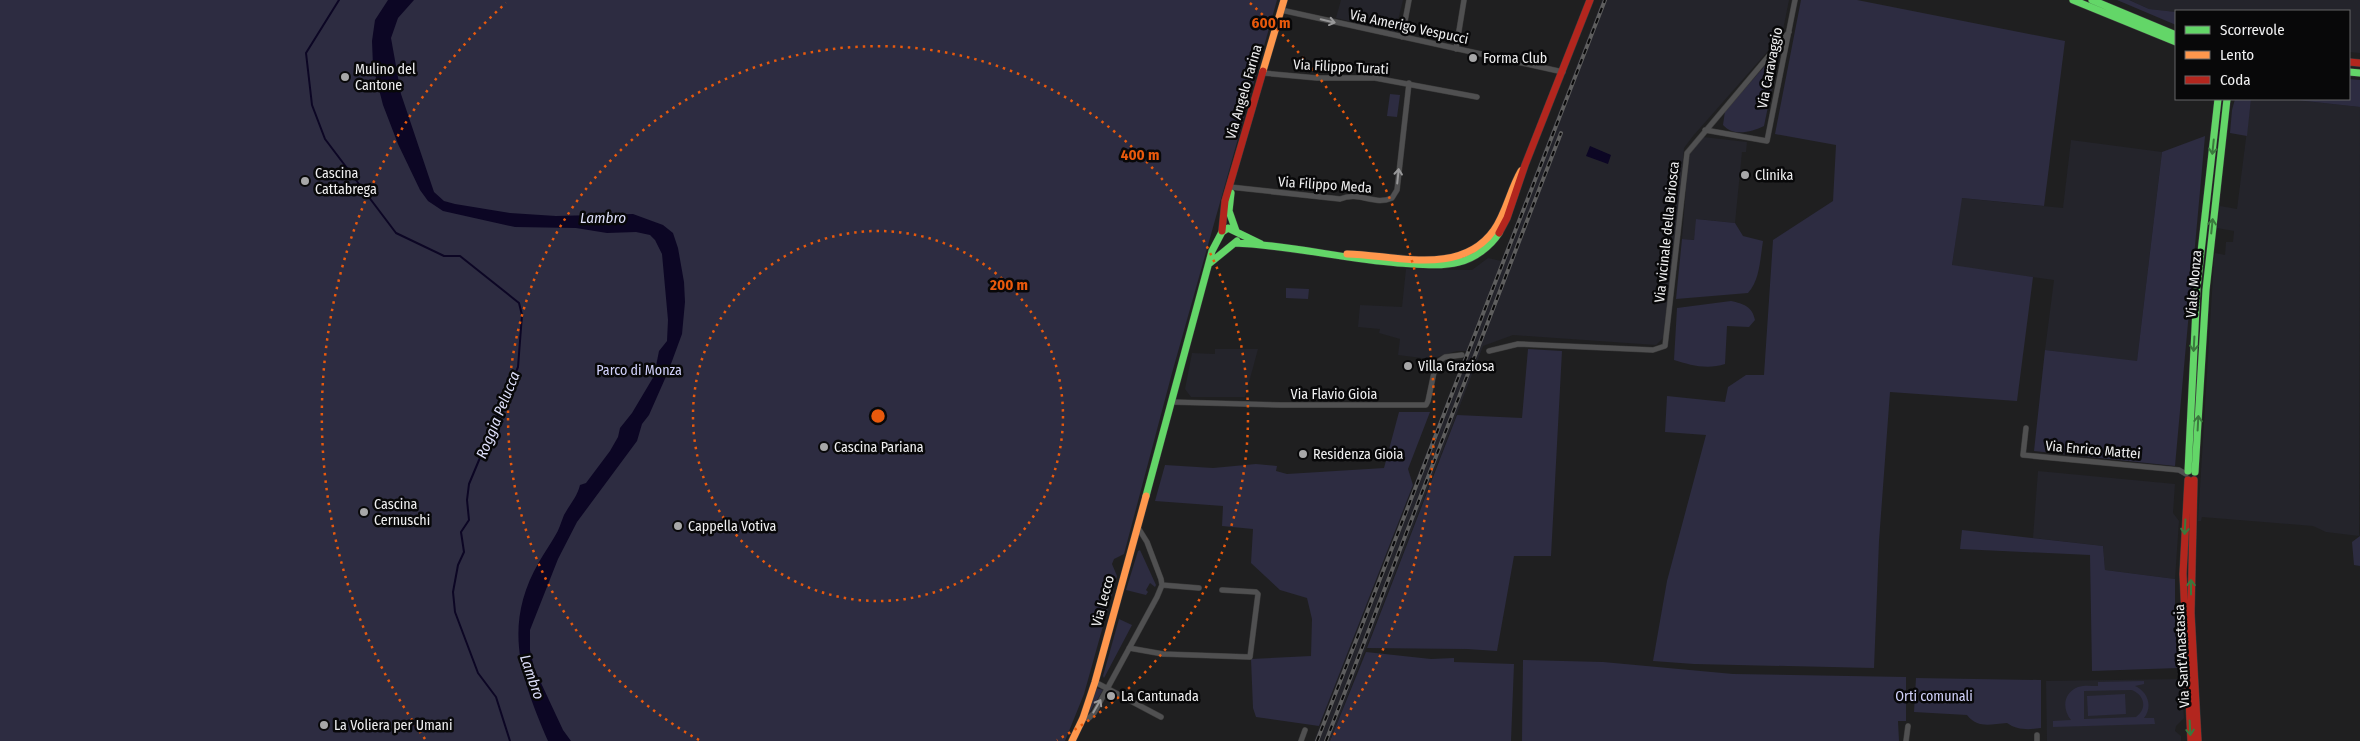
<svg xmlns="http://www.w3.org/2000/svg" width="2360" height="741" font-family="'Fira Sans Condensed',sans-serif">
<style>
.built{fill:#24242b}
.green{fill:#2d2c41;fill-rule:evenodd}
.water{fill:#0c0624}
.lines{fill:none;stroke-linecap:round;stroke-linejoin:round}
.stream{stroke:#0c0624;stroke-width:2}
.street-casing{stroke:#3b3b3b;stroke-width:6}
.fast-casing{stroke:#3b3b3b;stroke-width:8}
.slow-casing{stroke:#3b3b3b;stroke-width:8}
.jam-casing{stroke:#3b3b3b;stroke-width:8}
.street{stroke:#505051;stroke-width:5}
.fast{stroke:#63d668;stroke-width:7}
.slow{stroke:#ff974d;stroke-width:7}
.jam{stroke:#b3261e;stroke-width:7}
.rail-casing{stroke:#5e5e5e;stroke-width:4}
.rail{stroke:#080809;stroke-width:2;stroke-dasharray:5.5;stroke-linecap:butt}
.oneway{stroke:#989899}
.oneway2{stroke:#3a793d}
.ring{fill:none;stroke:#e8590c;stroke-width:2.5;stroke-dasharray:2.5 5}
.poi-dot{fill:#a7a7a8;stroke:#080809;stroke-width:2}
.labels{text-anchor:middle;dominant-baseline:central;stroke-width:5;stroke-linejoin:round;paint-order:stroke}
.street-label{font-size:14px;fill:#f0f0f1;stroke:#080809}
.poi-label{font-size:14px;fill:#f0f0f1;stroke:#080809;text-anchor:start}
.park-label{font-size:14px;fill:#d3d3fd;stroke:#080809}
.water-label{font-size:15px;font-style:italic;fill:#dddef9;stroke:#080809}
.centre{fill:#e8590c;stroke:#080809;stroke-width:2.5}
.ring-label{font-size:15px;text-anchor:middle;font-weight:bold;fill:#e8590c;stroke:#080809;stroke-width:5;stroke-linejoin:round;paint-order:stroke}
</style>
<rect width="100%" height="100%" fill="#1f1f20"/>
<!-- built -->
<path class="built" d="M1341 0H1403L1395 32 1336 18Z
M1602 0H1789L1782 35 1693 136 1684 148 1667 334 1656 345 1513 335 1483 346 1330 741H1314L1466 351H1457L1430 359 1398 355 1400 339 1379 333 1380 329 1358 327 1360 305 1402 307 1406 269 1472 270 1488 258 1501 261Z
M2129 0H2360V53L2349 52V11L2176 12 2149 9Z
M2251 99H2287L2360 107 2359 536 2326 532 2313 526 2202 517 2201 521H2198L2214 259 2215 253 2225 255 2226 242H2233L2234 231 2217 228 2220 206 2237 209Z
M1703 137 1747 142 1746 152H1742L1735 223 1697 219 1694 240 1682 239 1688 163 1690 153Z
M2071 140 2162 152 2137 362 2045 350 2054 280 1952 266 1961 198 2063 208Z
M1215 349H1258L1245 397H1191L1185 389 1192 353 1215 354Z
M2038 471 2175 484 2173 513 2179 521 2175 579 2105 570 2103 546 2033 538Z
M2181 679 2184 718 2176 726 2175 731 2181 736V741H2047L2046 681Z"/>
<!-- green -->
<path class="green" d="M0 0H1277L1172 373 1124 554 1114 559 1112 564 1117 576 1084 694 1065 741H0Z
M1801 0H1857L2065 41 2044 206 1962 198 1952 265 2033 277 2017 401 1890 392 1879 541 1874 668 1694 664 1653 661 1667 581 1706 435 1665 432 1667 396 1725 402 1728 387 1746 375H1764L1773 240 1833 201 1836 145 1775 134Z
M2117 0H2129L2149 9 2176 12V25Z
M1777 52 1779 53 1764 126C1751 132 1734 137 1723 125L1725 111Z
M2349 79 2360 80V107L2287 99H2349Z
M1390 94 1400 95 1397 117 1387 116Z
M2235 99H2251L2247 136 2230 133 2232 110Z
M2205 136 2175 466 2034 451 2045 350 2137 361 2162 152Z
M1696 219 1735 223 1743 236 1763 241C1760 259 1760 280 1748 293L1676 299 1682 239 1694 240Z
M1286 288 1309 289 1308 299 1286 298Z
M1731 301C1744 304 1752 306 1755 320L1749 327 1727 326 1725 364C1707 370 1690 365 1674 360L1677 308Z
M1528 349 1562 351 1551 556H1514L1497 651 1467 649 1367 648 1457 415 1522 418Z
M1399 412H1430L1408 469 1413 485 1319 726 1256 717 1253 708 1251 659 1311 656 1312 619 1307 598 1280 590 1251 563 1253 529 1222 526 1223 506 1155 501 1165 465 1213 468 1256 464 1277 466 1276 471 1287 474 1384 468Z
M1962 530 2103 546 2105 570 2175 579V623L2178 668 2092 671 2090 555 1960 549Z
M2360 536V566L2354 565 2352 542Z
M1140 550 1156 585 1155 587 1150 583 1146 590 1148 592 1146 595 1126 590 1138 551Z
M1119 619 1132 625 1104 678 1103 676Z
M1366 652 1431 659 1454 658V662L1514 664 1511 741H1330Z
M1523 660 1603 662 1733 674 1906 677V721H1898L1899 741H1522Z
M1916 678 2041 680V728C2028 730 2017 730 2007 723 1991 724 1978 729 1967 715L1914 712Z
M2144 681V684L2135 686C2148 692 2153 706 2144 718H2154L2155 724 2053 727V721L2071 720C2062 709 2063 693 2078 687 2084 685 2091 686 2098 686V682ZM2132 690C2144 695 2148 708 2136 717L2084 719V691Z
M1096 688 1103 690 1088 715Z
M2125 694 2126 714 2088 716 2087 696Z"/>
<!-- water -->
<path class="water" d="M388 0H414L398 18 391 38 401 94 434 192 444 201 455 204 510 213 556 216 633 214 663 225 673 233 678 248 684 282 685 302 682 334 668 372 649 415 642 424 637 441 577 522 558 559 530 630V650L534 668 563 730 571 741H548C521 678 502 626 539 562 544 553 550 545 555 536 559 530 561 522 564 515 570 504 577 497 580 485L586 483 610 451 618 437 620 428 632 413 654 376 659 351 667 341 668 320 662 254 655 240 650 235 636 232 607 233 576 228 515 227 443 211 428 201 420 190 398 144 383 105 373 66 372 41 375 20Z
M1590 146 1611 155 1608 164 1586 156Z"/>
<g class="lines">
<!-- stream -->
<path class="stream" d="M339 0 306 53 312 105 325 139 396 233 444 256H460L519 303 522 315 518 367 469 484 467 500 469 520 461 532 464 552 458 565 453 592 455 612 478 673 496 697 510 741"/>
<!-- street casing -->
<g class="street-casing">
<path id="street" d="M1281 10 1563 72
M1402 37 1409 0
M1456 49 1464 0
M1263 73 1317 78H1375L1477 97
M1705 130 1767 141 1795 0
M1230 187 1340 199C1360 191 1374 206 1392 198L1397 190 1409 83
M1489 351 1518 344 1653 350 1665 346 1687 153 1789 32
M1171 402 1281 405H1426L1428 401 1436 363 1445 357 1462 355
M2026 428 2023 455 2179 470 2186 474
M1162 585 1199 588
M1129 648 1163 654 1250 657 1258 594 1256 592 1222 590
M1095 682 1161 717
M1083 718H1089L1094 713 1157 597 1162 585 1161 579 1147 542 1137 526
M2037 735V741
M1301 741 1305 730
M1906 741 1908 726"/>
</g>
<!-- fast casing -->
<g class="fast-casing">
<path id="fast" d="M2073 0 2176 42
M2092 0 2176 35
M2349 72 2360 73
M1231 193 1229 211 1236 231
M1235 243C1290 245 1343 259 1398 263 1418 264 1439 267 1459 262 1474 259 1491 246 1499 233
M1210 263 1237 241
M2188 471 2197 288 2218 99
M2195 472 2206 290 2227 99
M1146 496 1212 251 1222 232 1228 228 1261 244"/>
</g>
<!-- slow casing -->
<g class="slow-casing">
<path id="slow" d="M1263 71 1284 0
M1347 254C1395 255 1461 277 1494 230 1506 213 1510 190 1521 171
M1072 741 1083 718 1095 682 1146 496"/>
</g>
<!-- jam casing -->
<g class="jam-casing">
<path id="jam" d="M2349 62 2360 63
M1222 231 1225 201 1263 71
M1499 233 1507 218 1525 165 1590 0
M2188 480 2183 574 2191 741
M2194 480 2191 613 2198 741"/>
</g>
<!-- street -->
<use href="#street" class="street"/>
<!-- fast -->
<use href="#fast" class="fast"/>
<!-- slow -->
<use href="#slow" class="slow"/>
<!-- jam -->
<use href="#jam" class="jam"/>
<!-- rail casing -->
<g class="rail-casing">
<path id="rail" d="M1317 741 1605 0
M1326 741 1561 133"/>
</g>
<!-- rail -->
<use href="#rail" class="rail"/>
</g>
<!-- one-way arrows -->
<defs><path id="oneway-shaft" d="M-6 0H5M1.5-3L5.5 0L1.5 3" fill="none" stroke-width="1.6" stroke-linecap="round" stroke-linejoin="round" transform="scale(1.25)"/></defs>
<g class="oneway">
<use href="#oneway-shaft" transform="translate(1328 21) rotate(13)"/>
<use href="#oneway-shaft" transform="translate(1398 176) rotate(-84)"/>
<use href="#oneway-shaft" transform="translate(1097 706) rotate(-60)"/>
</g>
<g class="oneway2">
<use href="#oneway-shaft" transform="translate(2213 147) rotate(96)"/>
<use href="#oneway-shaft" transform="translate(2212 226) rotate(-84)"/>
<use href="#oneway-shaft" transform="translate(2194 344) rotate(93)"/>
<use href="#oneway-shaft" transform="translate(2198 423) rotate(-87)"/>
<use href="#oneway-shaft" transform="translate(2185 527) rotate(93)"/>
<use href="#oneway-shaft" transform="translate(2191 587) rotate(-90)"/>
<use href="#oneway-shaft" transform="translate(2190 728) rotate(87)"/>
</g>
<!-- distance rings -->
<g class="ring">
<circle cx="878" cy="416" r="185"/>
<path d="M699 740A370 370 0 1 1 1057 740"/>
<path d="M425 739A556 556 0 0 1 506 3M1250 3A556 556 0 0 1 1331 739"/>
</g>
<!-- markers -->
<g class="poi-dot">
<circle cx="1473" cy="58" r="5"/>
<circle cx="345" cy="77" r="5"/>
<circle cx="1745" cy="175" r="5"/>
<circle cx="305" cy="181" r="5"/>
<circle cx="1408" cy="366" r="5"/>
<circle cx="824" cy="447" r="5"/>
<circle cx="1303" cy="454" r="5"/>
<circle cx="364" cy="512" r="5"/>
<circle cx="678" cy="526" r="5"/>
<circle cx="1111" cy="696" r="5"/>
<circle cx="324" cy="725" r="5"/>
</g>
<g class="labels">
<!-- street labels -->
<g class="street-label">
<text transform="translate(1409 27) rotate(12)">Via Amerigo Vespucci</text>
<text transform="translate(1341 67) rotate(3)">Via Filippo Turati</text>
<text transform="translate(1770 68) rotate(-79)">Via Caravaggio</text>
<text transform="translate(1244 92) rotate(-74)">Via Angelo Farina</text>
<text transform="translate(1325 185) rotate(4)">Via Filippo Meda</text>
<text transform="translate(1667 232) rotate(-84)">Via vicinale della Briosca</text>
<text transform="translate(2194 284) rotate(-85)">Viale Monza</text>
<text x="1334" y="394">Via Flavio Gioia</text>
<text transform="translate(2093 450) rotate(5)">Via Enrico Mattei</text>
<text transform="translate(1103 601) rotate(-75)">Via Lecco</text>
<text transform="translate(2182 656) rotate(-93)">Via Sant'Anastasia</text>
</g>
<!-- poi labels -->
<g class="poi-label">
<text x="1483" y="58">Forma Club</text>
<text x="355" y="69">Mulino del<tspan x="355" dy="16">Cantone</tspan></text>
<text x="315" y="173">Cascina<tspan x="315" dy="16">Cattabrega</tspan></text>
<text x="1755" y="175">Clinika</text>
<text x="1418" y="366">Villa Graziosa</text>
<text x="834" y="447">Cascina Pariana</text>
<text x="1313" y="454">Residenza Gioia</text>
<text x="374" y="504">Cascina<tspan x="374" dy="16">Cernuschi</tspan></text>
<text x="688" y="526">Cappella Votiva</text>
<text x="1121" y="696">La Cantunada</text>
<text x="334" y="725">La Voliera per Umani</text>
</g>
<!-- park labels -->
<g class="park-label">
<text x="639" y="370">Parco di Monza</text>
<text x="1934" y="696">Orti comunali</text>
</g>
<!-- water labels -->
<g class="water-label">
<text x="603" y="218">Lambro</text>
<text transform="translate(498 415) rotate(-68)">Roggia Pelucca</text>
<text transform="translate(532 677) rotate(71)">Lambro</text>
</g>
</g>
<circle cx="878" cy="416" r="8" class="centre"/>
<g class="ring-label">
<text x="1271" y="28">600 m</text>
<text x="1140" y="160">400 m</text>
<text x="1009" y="290">200 m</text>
</g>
<!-- legend -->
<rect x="2175" y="10" width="175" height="90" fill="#080809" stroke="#656566"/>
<rect x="2185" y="26" width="25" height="8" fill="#63d668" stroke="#656566"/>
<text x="2220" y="35" font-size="15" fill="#f0f0f1">Scorrevole</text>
<rect x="2185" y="51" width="25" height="8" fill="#ff974d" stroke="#656566"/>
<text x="2220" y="60" font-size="15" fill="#f0f0f1">Lento</text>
<rect x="2185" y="76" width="25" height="8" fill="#b3261e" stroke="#656566"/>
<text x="2220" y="85" font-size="15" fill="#f0f0f1">Coda</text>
</svg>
